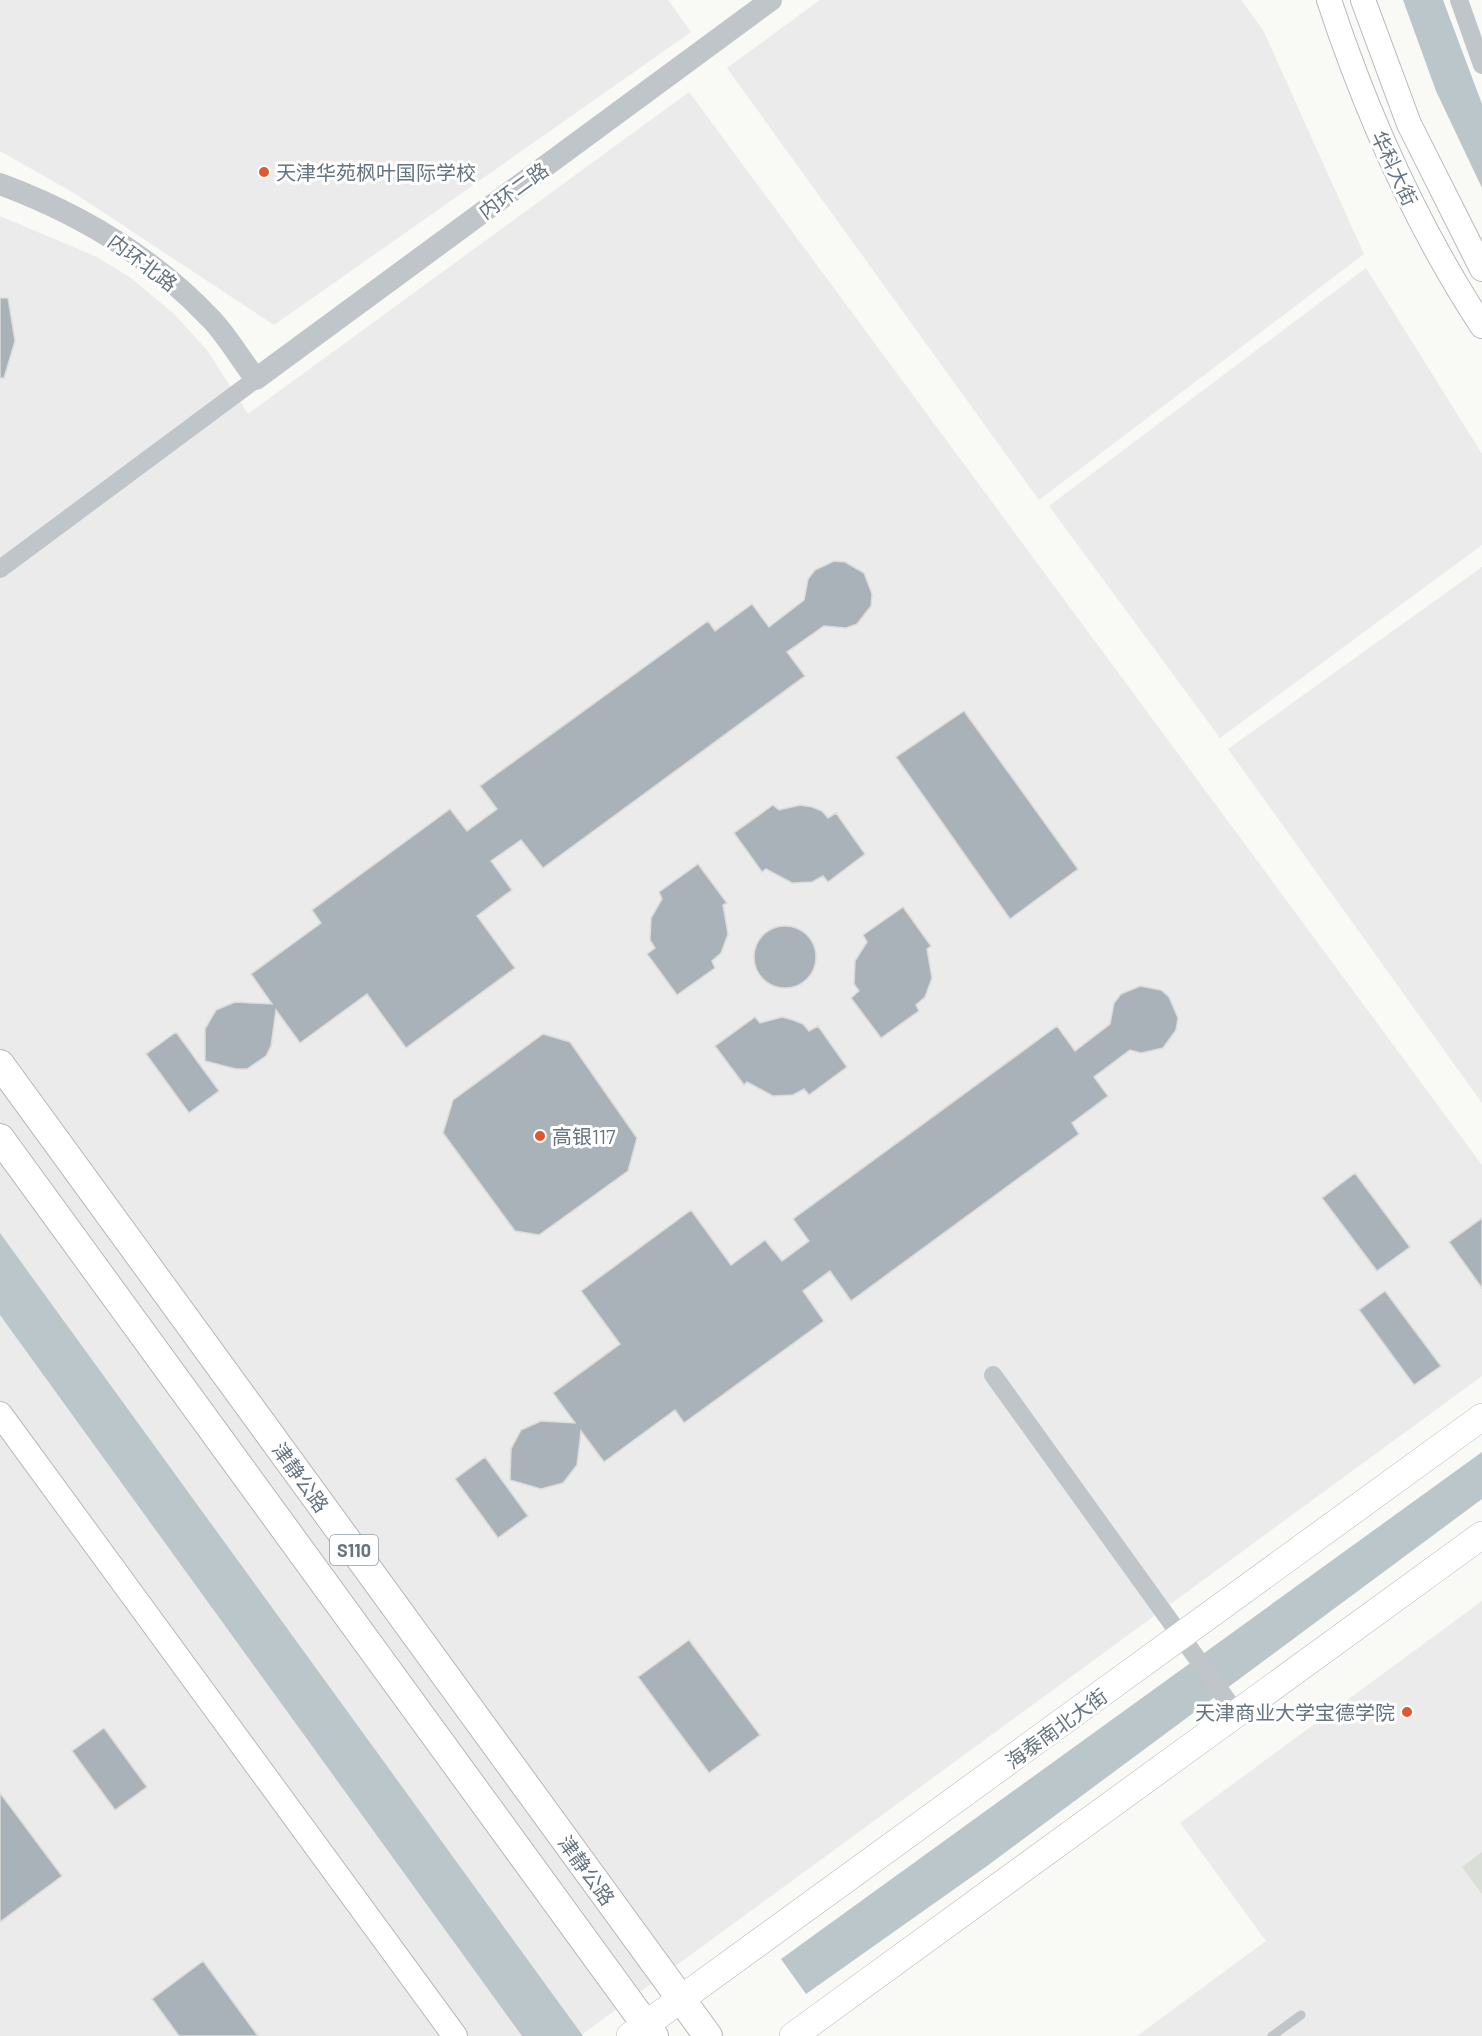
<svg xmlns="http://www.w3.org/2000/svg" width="1482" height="2036" font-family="Barlow,'Noto Sans SC',sans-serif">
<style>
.built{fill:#eaebea}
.green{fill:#d9ded6}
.water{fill:#bbc6cb}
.building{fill:#a9b2b8;stroke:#dbdbd9;stroke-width:1.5}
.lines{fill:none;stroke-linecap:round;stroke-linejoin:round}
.secondary-casing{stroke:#b5babf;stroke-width:26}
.primary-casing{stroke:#b4b9bd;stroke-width:28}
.trunk-casing{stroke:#b4b8bc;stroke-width:30}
.service{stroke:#c0c5c9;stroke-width:9}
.minor{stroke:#c0c5c9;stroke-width:18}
.tertiary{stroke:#c0c5c9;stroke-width:22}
.secondary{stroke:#fff;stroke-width:24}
.primary{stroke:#fff;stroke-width:27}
.trunk{stroke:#fff;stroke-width:28}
.poi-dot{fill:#df5730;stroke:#fff;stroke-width:2}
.labels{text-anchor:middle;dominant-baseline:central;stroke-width:6;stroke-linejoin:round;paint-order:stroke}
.shield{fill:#fff;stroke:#939ea7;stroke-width:1.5}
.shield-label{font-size:18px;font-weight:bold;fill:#657481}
.street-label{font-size:20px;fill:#657481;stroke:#fff}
.poi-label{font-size:20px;fill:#657481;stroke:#fff;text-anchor:start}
</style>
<rect width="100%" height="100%" fill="#f9f9f6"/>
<!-- built -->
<path class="built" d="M0 0H668L691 32 274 325 74 193 0 151Z
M820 0H1241L1263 30 1364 254 1039 500 727 68Z
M689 92 1482 1165V1376L580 2036H0V216L97 257 131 278 175 315 207 350 248 414Z
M1366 268 1482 454V545L1220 738 1049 506Z
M1482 567V1103L1228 749Z
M1482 1601V2036H1137L1266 1941 1180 1823Z"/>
<!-- green -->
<path class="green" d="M1482 1852V1894L1462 1867Z"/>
<!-- water -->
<path class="water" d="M1403 0H1443L1482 104V188L1436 91Z
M0 1233 583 2036H522L0 1315Z
M1482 1452V1499L987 1866 806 1994 781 1959Z"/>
<!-- building -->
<path class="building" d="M0 298H8L15 341 4 378H0Z
M834 561 845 562 864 573 872 594 871 606 857 624 846 628 824 626 787 652 805 676 543 868 521 840 491 861 512 890 477 916 515 968 406 1048 367 994 300 1043 276 1010 271 1046 266 1056 247 1069H236L205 1061V1029L216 1010 235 1002 272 1004 251 974 321 923 312 910 450 809 467 831 497 809 480 786 708 621 715 631 752 604 769 627 804 600 808 579 815 570Z
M964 711 1078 869 1010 919 896 757Z
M773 805 779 810 800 805 812 807 822 811 828 818 836 813 865 854 828 882 823 876 812 882 792 883 766 869 762 872 734 833Z
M698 864 727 903 723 905 728 934 721 953 712 961 715 968 677 995 647 954 655 948 650 940 651 918 662 899 659 892Z
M903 907 931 946 927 949 932 978 925 997 916 1005 919 1011 881 1038 851 998 859 991 854 984 855 961 867 942 863 935Z
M754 957a31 31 0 1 1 62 0a31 31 0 1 1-62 0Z
M1140 986 1161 990 1169 997 1178 1018 1176 1030 1163 1048 1141 1053 1130 1050 1094 1077 1108 1096 1072 1123 1079 1134 851 1301 830 1271 803 1291 824 1321 684 1423 675 1410 604 1462 581 1431 577 1465 563 1483 541 1489 510 1480 511 1449 521 1430 541 1421 575 1423 553 1393 620 1344 581 1291 691 1210 731 1265 765 1240 782 1261 809 1241 793 1219 1057 1026 1075 1051 1110 1024 1114 1003 1121 994Z
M755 1017 760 1023 782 1017 793 1020 803 1024 809 1031 818 1026 847 1067 809 1095 804 1089 793 1095 773 1096 747 1082 744 1085 715 1046Z
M176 1032 219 1091 189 1113 146 1054Z
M543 1034 570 1042 637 1138 628 1171 539 1235 515 1231 443 1133 453 1100Z
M1355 1173 1410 1247 1377 1271 1322 1198Z
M1482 1218V1288L1449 1242Z
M1385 1291 1441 1366 1414 1385 1359 1310Z
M485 1457 528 1516 498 1538 455 1479Z
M689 1640 760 1735 709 1773 638 1677Z
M104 1728 147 1787 115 1810 72 1751Z
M0 1793 62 1876 0 1922Z
M203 1961 258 2036H179L152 1999Z"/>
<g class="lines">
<!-- secondary casing -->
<g class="secondary-casing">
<path id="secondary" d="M1329 0C1367 115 1416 225 1482 326
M1363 0 1409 124 1482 269
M0 1414 455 2036"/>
</g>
<!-- primary casing -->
<g class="primary-casing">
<path id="primary" d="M630 2036 1482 1417
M793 2036 1482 1535"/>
</g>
<!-- trunk casing -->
<g class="trunk-casing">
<path id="trunk" d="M0 1064 708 2036
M0 1138 654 2036"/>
</g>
<!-- service -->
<path class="service" d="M1272 2036 1301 2015"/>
<!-- minor -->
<path class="minor" d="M1459 0 1482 65
M0 569 256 379
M993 1375 1237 1714"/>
<!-- tertiary -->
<path class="tertiary" d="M0 184C81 214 152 256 212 320 228 337 241 360 256 379L771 0"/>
<!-- secondary -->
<use href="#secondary" class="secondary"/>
<!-- primary -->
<use href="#primary" class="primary"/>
<!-- trunk -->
<use href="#trunk" class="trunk"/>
</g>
<!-- markers -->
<g class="poi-dot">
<circle cx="264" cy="172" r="6"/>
<circle cx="540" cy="1136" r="6"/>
<circle cx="1407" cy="1712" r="6"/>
</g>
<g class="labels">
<!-- shield labels -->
<rect class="shield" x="330" y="1535" width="48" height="30" rx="4.5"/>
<g class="shield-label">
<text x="354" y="1550">S110</text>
</g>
<!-- street labels -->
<g class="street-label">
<text transform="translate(1395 168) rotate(65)">华科大街</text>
<text transform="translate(513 190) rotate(-36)">内环二路</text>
<text transform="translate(143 262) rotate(37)">内环北路</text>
<text transform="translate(301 1477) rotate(54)">津静公路</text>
<text transform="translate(1056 1728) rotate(-36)">海泰南北大街</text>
<text transform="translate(587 1870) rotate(54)">津静公路</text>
</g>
<!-- poi labels -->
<g class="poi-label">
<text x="276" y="172">天津华苑枫叶国际学校</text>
<text x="552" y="1136">高银117</text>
<text x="1395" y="1712" text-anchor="end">天津商业大学宝德学院</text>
</g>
</g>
</svg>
